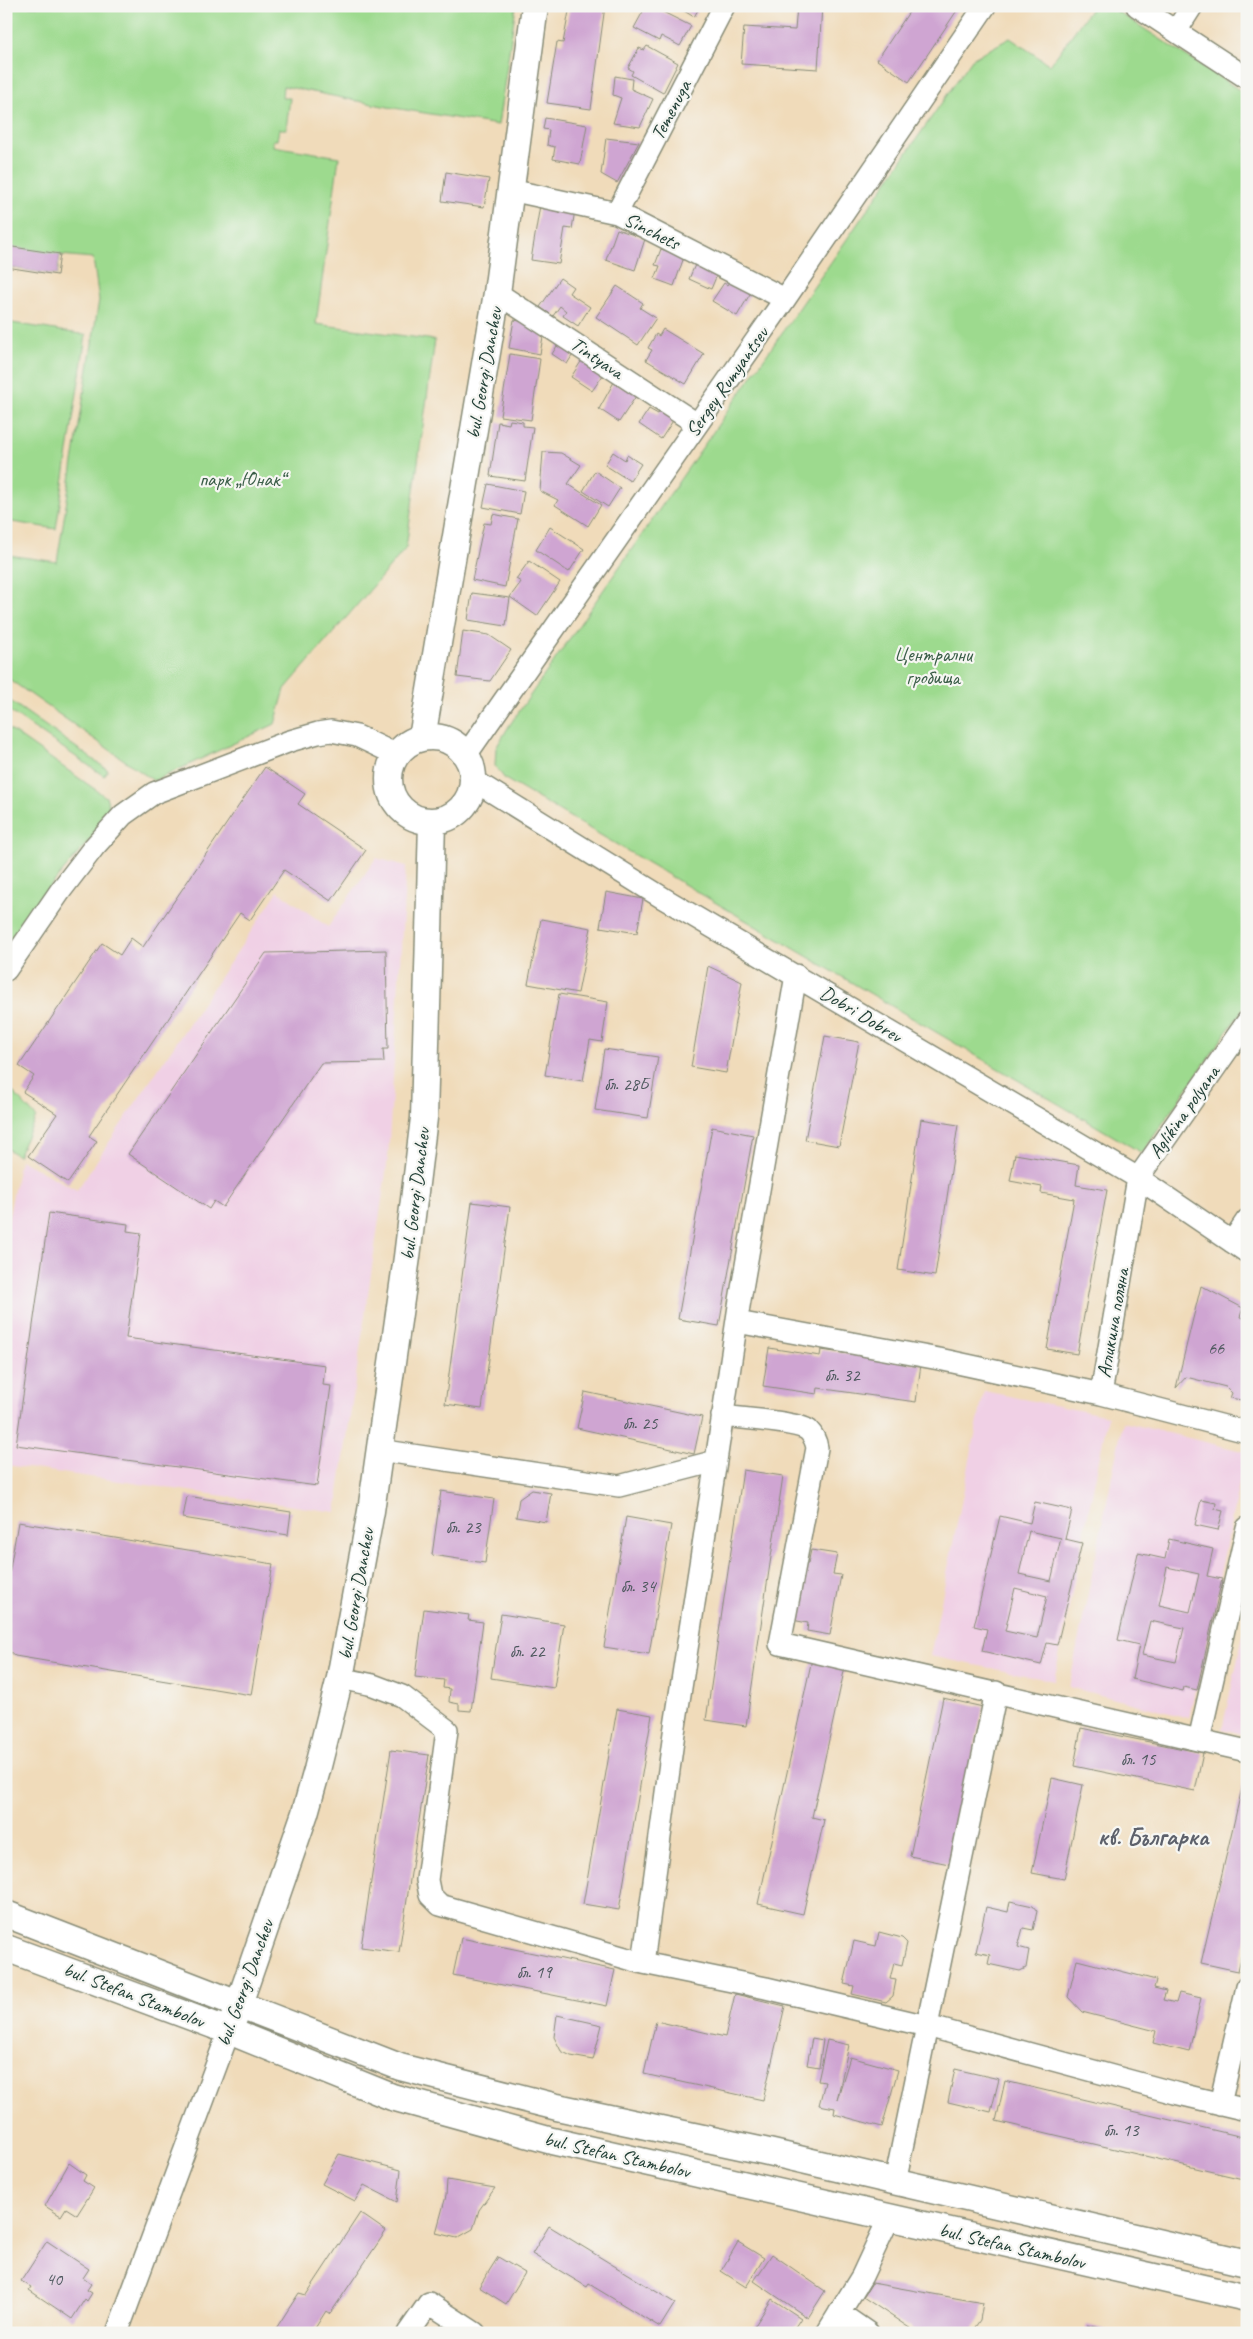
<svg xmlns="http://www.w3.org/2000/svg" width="1253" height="2339" font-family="Caveat,sans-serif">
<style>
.built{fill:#f0d0e5}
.green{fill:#9dda8e;stroke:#5e8c61}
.building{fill:#cfa5d2;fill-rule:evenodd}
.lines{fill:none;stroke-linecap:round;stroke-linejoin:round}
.minor-casing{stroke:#888c77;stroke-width:24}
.major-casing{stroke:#888c77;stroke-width:29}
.minor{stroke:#fff;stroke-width:21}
.major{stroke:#fff;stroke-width:26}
.labels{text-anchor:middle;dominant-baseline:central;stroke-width:4.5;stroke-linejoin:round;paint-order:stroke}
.number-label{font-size:18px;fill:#4b575c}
.street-label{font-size:20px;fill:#1f3d34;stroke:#f6f6f2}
.park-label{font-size:20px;fill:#385c46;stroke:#f6f6f2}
.district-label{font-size:25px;font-weight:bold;fill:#5d616b;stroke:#f6f6f2}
</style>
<rect width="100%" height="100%" fill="#f6f6f2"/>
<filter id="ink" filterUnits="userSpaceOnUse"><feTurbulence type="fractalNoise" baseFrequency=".02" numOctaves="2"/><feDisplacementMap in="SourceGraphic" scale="10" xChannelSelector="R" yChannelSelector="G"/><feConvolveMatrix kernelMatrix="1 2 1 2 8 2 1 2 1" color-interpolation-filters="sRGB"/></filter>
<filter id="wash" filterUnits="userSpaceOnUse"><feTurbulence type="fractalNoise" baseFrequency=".0096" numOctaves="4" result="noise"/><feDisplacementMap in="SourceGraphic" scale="20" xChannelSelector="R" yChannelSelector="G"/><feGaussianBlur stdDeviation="1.12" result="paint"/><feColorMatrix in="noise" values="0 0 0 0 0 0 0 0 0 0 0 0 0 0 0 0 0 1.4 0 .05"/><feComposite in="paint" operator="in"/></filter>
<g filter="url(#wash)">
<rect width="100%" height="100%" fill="#f0dbba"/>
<!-- built -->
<path class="built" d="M376 858 406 866 388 1158 336 1512 6 1465V1231L20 1160 77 1190 278 891 328 927Z
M984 1391 1108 1416 1054 1681 930 1656Z
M1123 1422 1246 1452 1189 1718 1069 1687Z
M1247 1618V1735L1222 1729Z"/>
<!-- green -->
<path class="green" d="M6 6H516L498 125 388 107 283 86 282 98H290L286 129H279L277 140H273V146L339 157 316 324 435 340 406 548 285 689 275 724 154 781 6 677V567L8 555 57 562 99 300 93 258 60 255 57 275 6 267Z
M1093 6H1109L1247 95V1003L1142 1153 505 779 495 766 496 748 509 726 972 59 1010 38 1050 65Z
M6 322 86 335 56 529 6 521Z
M6 698 108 770 104 776 6 709Z
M6 727 106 797 109 805 108 818 47 890 6 945Z
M12 1091 36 1117 18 1156 6 1148V1098Z"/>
<g id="blocks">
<!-- building -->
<path class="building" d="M570 6H605L591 109 547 103 557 42 563 43Z
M646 6H651L691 26 680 46 661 36 659 41 634 28Z
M676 6H700L694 17Z
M797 6H822L818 69 741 64 744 27 795 30Z
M913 6H960L909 82 877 60Z
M647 46 678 63 663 93 631 75 633 71 628 68 639 48 644 50Z
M615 76 632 79 631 89 653 99 640 127 613 123 621 98 613 95Z
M545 118 587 125 580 164 553 159 555 147 547 145 549 130 543 129Z
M606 138 639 142 617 183 601 174Z
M446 172 489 179 484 207 442 201Z
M540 205 575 210 572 229 565 228 559 264 531 260Z
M617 229 645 239 635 270 606 260Z
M6 246 60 254 57 275 6 267Z
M661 249 684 257 674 286 655 279 660 266 655 265Z
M697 260 719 270 711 289 689 279Z
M733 276 753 289 737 316 712 301 724 283 727 285Z
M560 278 573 287 569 293 590 307 578 326 563 316 566 311 560 306 553 316 540 307Z
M617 286 643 303 640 308 656 318 638 345 596 317Z
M514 320 545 325 540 354 509 348Z
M663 329 704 354 686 384 646 360 652 350 648 348 656 334 659 336Z
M562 338 577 348 567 364 552 354Z
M510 354 540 359 531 420 500 416Z
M586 354 608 368 592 391 571 377Z
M626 381 640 390 619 422 599 409 614 382 622 388Z
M663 407 676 416 661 439 639 424 649 409 658 414Z
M510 420 523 422V426L533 427 525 481 490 476 498 422 509 424Z
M543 452 561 453 581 465 568 484 601 505 588 526 555 505 558 500 540 491Z
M613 452 625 460 627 455 641 464 630 481 605 465Z
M595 471 620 488 608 507 583 491Z
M488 484 524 491 520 514 483 507Z
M493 514 518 519 505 587 472 580 484 523 491 524Z
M550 527 584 549 569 572 536 550Z
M529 561 560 582 537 616 510 597 521 582 516 579Z
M472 593 510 598 506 626 468 620Z
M463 631 489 635 511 650 490 681 457 677Z
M265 767 305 794 298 804 366 850 331 901 284 870 250 920 240 913 89 1136 97 1141 68 1183 28 1156 57 1114 23 1092 34 1076 19 1066 102 943 120 955 131 938 143 947Z
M606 892 643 899 637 933 600 927Z
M541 919 591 928 578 993 528 984Z
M386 950 388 1049H383L384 1062 321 1063 223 1207 214 1201 209 1209 128 1154 266 953Z
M708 966 742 982 726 1073 691 1067Z
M559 994 608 1002 602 1042 590 1040 583 1081 545 1075Z
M825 1036 859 1042 839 1146 805 1140Z
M604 1049 658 1057 648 1118 595 1110Z
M921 1119 958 1125 935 1276 898 1270Z
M712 1127 753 1135 719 1326 678 1319Z
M1015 1154 1079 1165 1076 1185 1107 1190 1077 1354 1047 1349 1074 1199 1041 1193 1042 1187 1010 1181Z
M472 1202 510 1207 482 1409 445 1404Z
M49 1213 128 1224 127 1231 141 1233 126 1338 325 1365 323 1385 331 1386 317 1486 16 1445Z
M1201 1286 1243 1308 1240 1317 1247 1319V1401L1230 1398 1232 1393 1226 1387 1186 1377 1176 1388Z
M769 1348 820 1356 821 1350 921 1364 916 1402 818 1388 817 1394 763 1386Z
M585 1392 702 1417 694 1454 577 1428Z
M743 1470 783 1476 746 1726 706 1720Z
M532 1490 551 1493 546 1522 516 1517 519 1499Z
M441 1491 494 1499 485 1563 432 1555Z
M187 1496 291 1512 288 1535 183 1518Z
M1201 1500 1216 1503 1215 1509 1223 1511 1218 1530 1195 1525Z
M1035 1502 1072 1510 1065 1539 1082 1543 1057 1645 1047 1643 1041 1665 982 1651 987 1629 974 1626 1000 1516 1030 1523ZM1029 1531 1061 1538 1051 1581 1019 1574ZM1015 1588 1047 1596 1037 1638 1005 1631Z
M626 1517 671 1525 649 1654 604 1647Z
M18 1522 273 1564 251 1695 15 1656 6 1648V1592Z
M1169 1539 1213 1549 1207 1576 1222 1579 1197 1690 1184 1687 1183 1691 1132 1679 1139 1645 1118 1640 1138 1553 1165 1559ZM1167 1567 1199 1574 1190 1612 1159 1605ZM1150 1621 1184 1628 1176 1662 1142 1655Z
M811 1550 837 1554 833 1574 841 1575 830 1635 807 1631 808 1623 792 1620 802 1563 808 1564Z
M424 1609 469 1615 468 1620 483 1622 471 1711 459 1710V1704L449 1702 450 1689 443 1688 444 1680 415 1677Z
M501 1614 564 1624 554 1688 491 1678Z
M812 1659 845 1667 812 1817 824 1820 803 1914 758 1904Z
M943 1698 983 1707 949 1864 910 1856Z
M617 1709 652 1715 619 1910 583 1904Z
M1081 1728 1203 1753 1195 1791 1074 1766Z
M391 1750 429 1755 399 1952 361 1947Z
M1247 1767V1931L1238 1971 1201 1963Z
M1052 1778 1083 1785 1064 1879 1032 1873Z
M1010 1901 1033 1906 1037 1911 1033 1930 1023 1928 1018 1947 1029 1950 1026 1968 1020 1971 988 1964 990 1955 976 1952 986 1907 1008 1912Z
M879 1932 902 1938 907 1943 902 1965 894 1963 890 1979 896 1980 893 1996 886 2002 852 1994 854 1986 844 1984 854 1941 876 1946Z
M461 1938 615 1970 607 2006 453 1975Z
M1077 1960 1156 1980 1154 1988 1166 1991 1163 2000 1176 2003 1179 1993 1201 1998 1189 2052 1153 2043 1156 2031 1082 2012 1068 1997Z
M735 1994 785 2006 763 2100 644 2074 656 2021 725 2037Z
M557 2015 602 2025 593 2060 571 2056 561 2051 554 2037Z
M812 2038 823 2040 819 2067 807 2065Z
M827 2040 849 2045 837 2100 850 2057 898 2070 882 2127 834 2114 835 2108 819 2105 825 2082 818 2081Z
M955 2069 999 2079 991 2112 948 2102Z
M1005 2081 1247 2138V2180L996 2121Z
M339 2154 401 2170 397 2202 364 2185 355 2201 322 2184Z
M69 2163 86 2175 83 2181 94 2188 77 2215 66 2208 61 2216 45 2206Z
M447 2180 495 2188 479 2210 473 2229 457 2238 436 2233 446 2196Z
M360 2213 386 2231 330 2314 326 2311 312 2333H273L299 2293 306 2295Z
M549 2226 675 2303 660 2327 589 2284 587 2287 532 2254Z
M47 2241 89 2269 83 2278 91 2284 87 2290 92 2293 87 2301 85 2299 72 2319 29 2290 31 2287 21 2281Z
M738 2242 764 2258 746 2287 721 2271Z
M772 2254 825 2291 808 2318 754 2281Z
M498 2257 525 2273 506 2304 479 2287Z
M872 2283 983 2303 980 2320 971 2333H917L863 2297Z
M772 2299 801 2318 791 2333H750Z
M1087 2325 1114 2332V2333H1085Z"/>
</g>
</g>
<g filter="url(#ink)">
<use href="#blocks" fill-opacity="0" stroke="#888c77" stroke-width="1"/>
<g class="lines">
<!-- minor casing -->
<g class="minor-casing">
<path id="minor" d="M1137 6 1247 78
M1176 31 1192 6
M510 190 617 213 785 299
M617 213 724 6
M497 293 697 424
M466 755 785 299 985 6
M473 780 663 898 1138 1178 1247 1252
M6 970 61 890 94 847 123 815 154 793 290 741 318 733 331 731 357 736 397 755
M1232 1242 1247 1220
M737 1322 939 1359 1101 1394 1138 1178 1247 1022
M1101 1394 1247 1432
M722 1416C739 1418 797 1422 808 1430 813 1435 816 1441 817 1448L780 1644 1247 1751
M379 1450 619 1486 716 1461 739 1306 796 975
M716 1461 674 1733 643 1963 766 1988 927 2026 996 1692
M340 1678 373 1685 402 1696 447 1730 427 1880 430 1895 440 1905 643 1963
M1199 1740 1247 1528
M1220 2104 1247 1987
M895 2182 927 2026 1175 2093 1247 2110
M839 2313 868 2333
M117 2333 229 2031
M408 2333 429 2303 475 2333
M827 2333 862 2276 889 2218"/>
</g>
<!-- major casing -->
<g class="major-casing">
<path id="major" d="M389 779a42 42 0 1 1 84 0a42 42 0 1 1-84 0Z
M422 738 497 293 535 6
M6 1914 400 2067 557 2107 764 2151 1247 2263
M6 1948 229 2031 392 2097 552 2141 1247 2298
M233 2021 305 1813 317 1770 340 1678 371 1511 407 1257 424 1118 432 822"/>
</g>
<!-- minor -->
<use href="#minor" class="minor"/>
<!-- major -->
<use href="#major" class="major"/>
</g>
</g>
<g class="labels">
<!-- number labels -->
<g class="number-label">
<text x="626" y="1084">бл. 28Б</text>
<text x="1216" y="1348">66</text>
<text x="842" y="1375">бл. 32</text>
<text x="640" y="1423">бл. 25</text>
<text x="463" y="1527">бл. 23</text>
<text x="638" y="1586">бл. 34</text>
<text x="527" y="1651">бл. 22</text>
<text x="1138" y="1759">бл. 15</text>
<text x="534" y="1972">бл. 19</text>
<text x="1121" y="2130">бл. 13</text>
<text x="54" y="2279">40</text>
</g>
<!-- street labels -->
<g class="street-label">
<text transform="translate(671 110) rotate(-62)">Temenuga</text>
<text transform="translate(652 231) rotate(27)">Sinchets</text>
<text transform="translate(597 358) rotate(34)">Tintyava</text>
<text transform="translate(484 373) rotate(-80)">bul. Georgi Danchev</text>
<text transform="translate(727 382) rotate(-55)">Sergey Rumyantsev</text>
<text transform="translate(861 1014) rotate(31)">Dobri Dobrev</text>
<text transform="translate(1184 1112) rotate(-55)">Aglikina polyana</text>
<text transform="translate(415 1194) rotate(-83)">bul. Georgi Danchev</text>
<text transform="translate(1113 1323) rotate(-80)">Агликина поляна</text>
<text transform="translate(356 1594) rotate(-80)">bul. Georgi Danchev</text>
<text transform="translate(245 1983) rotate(-70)">bul. Georgi Danchev</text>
<text transform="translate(134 1995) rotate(21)">bul. Stefan Stambolov</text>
<text transform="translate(617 2155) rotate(13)">bul. Stefan Stambolov</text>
<text transform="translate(1012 2246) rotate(13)">bul. Stefan Stambolov</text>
</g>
<!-- park labels -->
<g class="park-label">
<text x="242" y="479">парк „Юнак“</text>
<text x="933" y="654">Централни<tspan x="933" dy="23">гробища</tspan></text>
</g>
<!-- district labels -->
<g class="district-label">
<text x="1153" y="1837">кв. Българка</text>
</g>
</g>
<!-- margin -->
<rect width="1253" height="2339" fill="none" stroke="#f6f6f2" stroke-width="25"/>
</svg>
